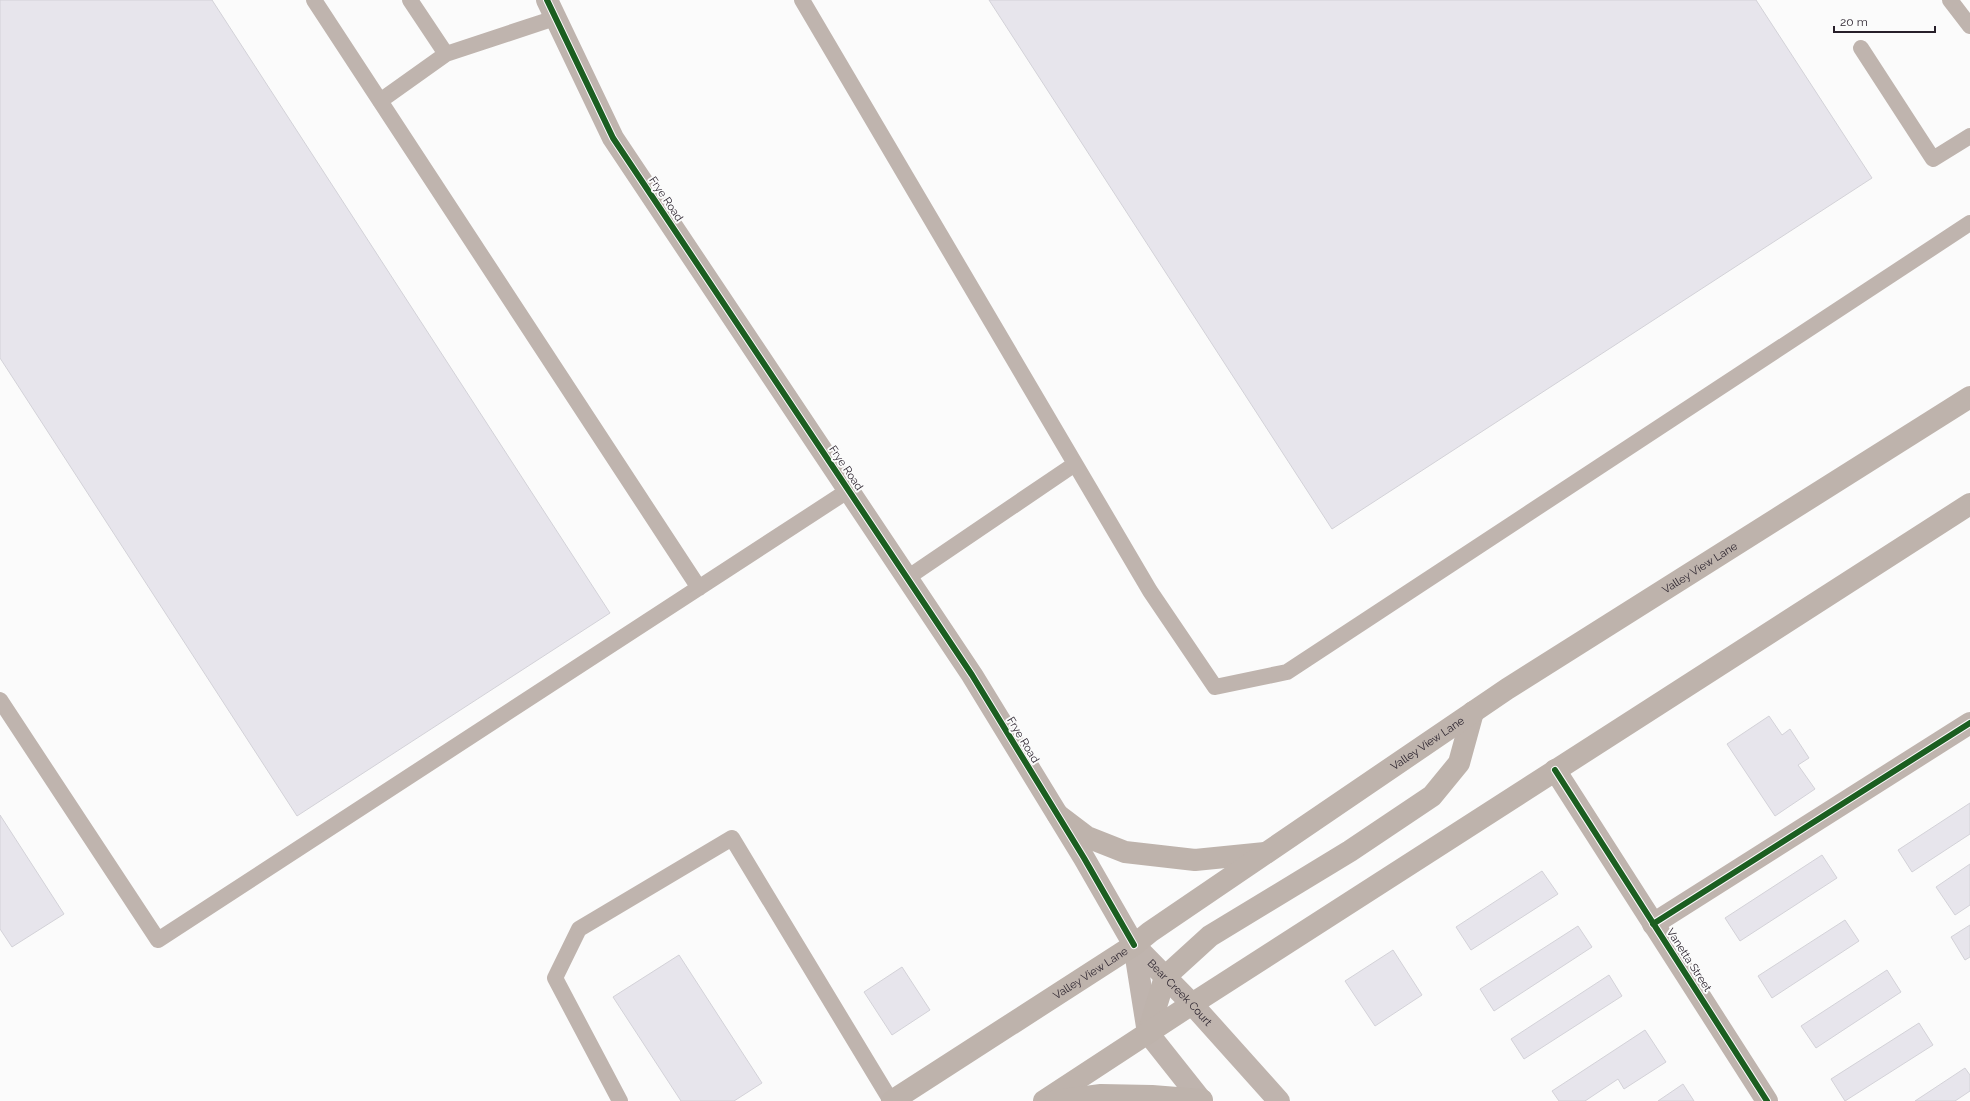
<svg xmlns="http://www.w3.org/2000/svg" width="1970" height="1101" font-family="Raleway,sans-serif">
<style>
.building{fill:#e7e5ec;stroke:#d3d2d8}
.lines{fill:none;stroke-linecap:round;stroke-linejoin:round}
.lane{stroke:#bfb4ae;stroke-width:16}
.street{stroke:#bfb4ae;stroke-width:22}
.secondary{stroke:#beb3ac;stroke-width:22}
.cycleway-casing{stroke:#fbfbfb;stroke-width:8}
.cycleway{stroke:#1b5e20;stroke-width:6}
.labels{text-anchor:middle;dominant-baseline:central;stroke-width:4;stroke-linejoin:round;paint-order:stroke}
.street-label{font-size:11px;fill:#271f2a;stroke:#fbfbfb}
</style>
<rect width="100%" height="100%" fill="#fbfbfb"/>
<!-- building -->
<path class="building" d="M0 0H212L610 613 297 816 0 358Z
M989 0H1756L1872 178 1332 529Z
M1769 716 1782 735 1790 729 1809 758 1798 765 1815 789 1775 816 1727 744Z
M1970 803V834L1912 872 1898 850Z
M0 815 64 914 12 947 0 929Z
M1822 855 1837 878 1740 941 1725 918Z
M1970 864V905L1955 915 1936 887Z
M1542 871 1558 894 1471 950 1456 927Z
M1845 920 1859 941 1772 998 1758 976Z
M1970 925V957L1965 960 1951 937Z
M1578 926 1592 947 1494 1011 1480 989Z
M1393 950 1422 995 1375 1026 1345 981Z
M679 955 762 1083 734 1101H681L613 997Z
M902 967 930 1010 892 1035 864 992Z
M1887 970 1901 992 1816 1048 1801 1026Z
M1609 975 1622 996 1524 1059 1511 1039Z
M1919 1023 1933 1045 1845 1101 1831 1079Z
M1645 1030 1666 1062 1624 1089 1618 1079 1585 1101H1559L1552 1091Z
M1965 1068 1970 1075V1091L1955 1101H1915Z
M1683 1084 1694 1101H1658Z"/>
<g class="lines">
<!-- lane -->
<path class="lane" d="M314 0 699 588
M410 0 446 54 555 18
M802 0 1150 591 1215 687 1287 672 1970 223
M1950 0 1970 26
M1861 48 1933 159 1970 136
M380 101 446 54
M907 578 1075 464
M0 700 158 940 849 490
M620 1101 555 978 579 929 732 838 891 1101"/>
<!-- street -->
<g class="street">
<path d="M547 0 613 138 972 675 1084 858 1134 945"/>
<path d="M1555 770 1767 1101"/>
<path d="M1653 924 1970 723"/>
<path id="s1" d="M1202 1101 1148 1033 1134 945 1192 1004 1279 1101"/>
</g>
<!-- secondary -->
<g class="secondary">
<path d="M1058 815 1087 837 1125 852 1195 860 1265 853"/>
<path d="M1148 1033 1165 977 1210 936 1350 851 1432 796 1459 763 1473 712"/>
<path id="s2" d="M892 1101 1134 945 1150 932 1507 689 1970 397"/>
<path d="M1044 1101 1192 1004 1970 504"/>
<path d="M1056 1101 1101 1095 1152 1096 1202 1100"/>
</g>
<!-- cycleway casing -->
<g class="cycleway-casing">
<path id="cycleway" d="M547 0 613 138 972 675 1084 858 1134 945
M1555 770 1767 1101
M1653 924 1970 723"/>
</g>
<!-- cycleway -->
<use href="#cycleway" class="cycleway"/>
</g>
<g class="labels">
<!-- street labels -->
<g class="street-label">
<text transform="translate(666 199) rotate(56)">Frye Road</text>
<text transform="translate(846 468) rotate(56)">Frye Road</text>
<text stroke="none"><textPath href="#s2" startOffset="968">Valley View Lane</textPath></text>
<text transform="translate(1023 740) rotate(59)">Frye Road</text>
<text stroke="none"><textPath href="#s2" startOffset="644">Valley View Lane</textPath></text>
<text transform="translate(1689 960) rotate(57)">Vanetta Street</text>
<text stroke="none"><textPath href="#s2" startOffset="236">Valley View Lane</textPath></text>
<text stroke="none"><textPath href="#s1" startOffset="242">Bear Creek Court</textPath></text>
</g>
</g>
<!-- scale -->
<path d="M1834 26v6h101v-6" fill="none" stroke="#271f2a" stroke-width="2"/>
<text x="1840" y="26" font-size="12" fill="#271f2a" stroke="#fbfbfb" stroke-width="3" paint-order="stroke">20 m</text>
</svg>
